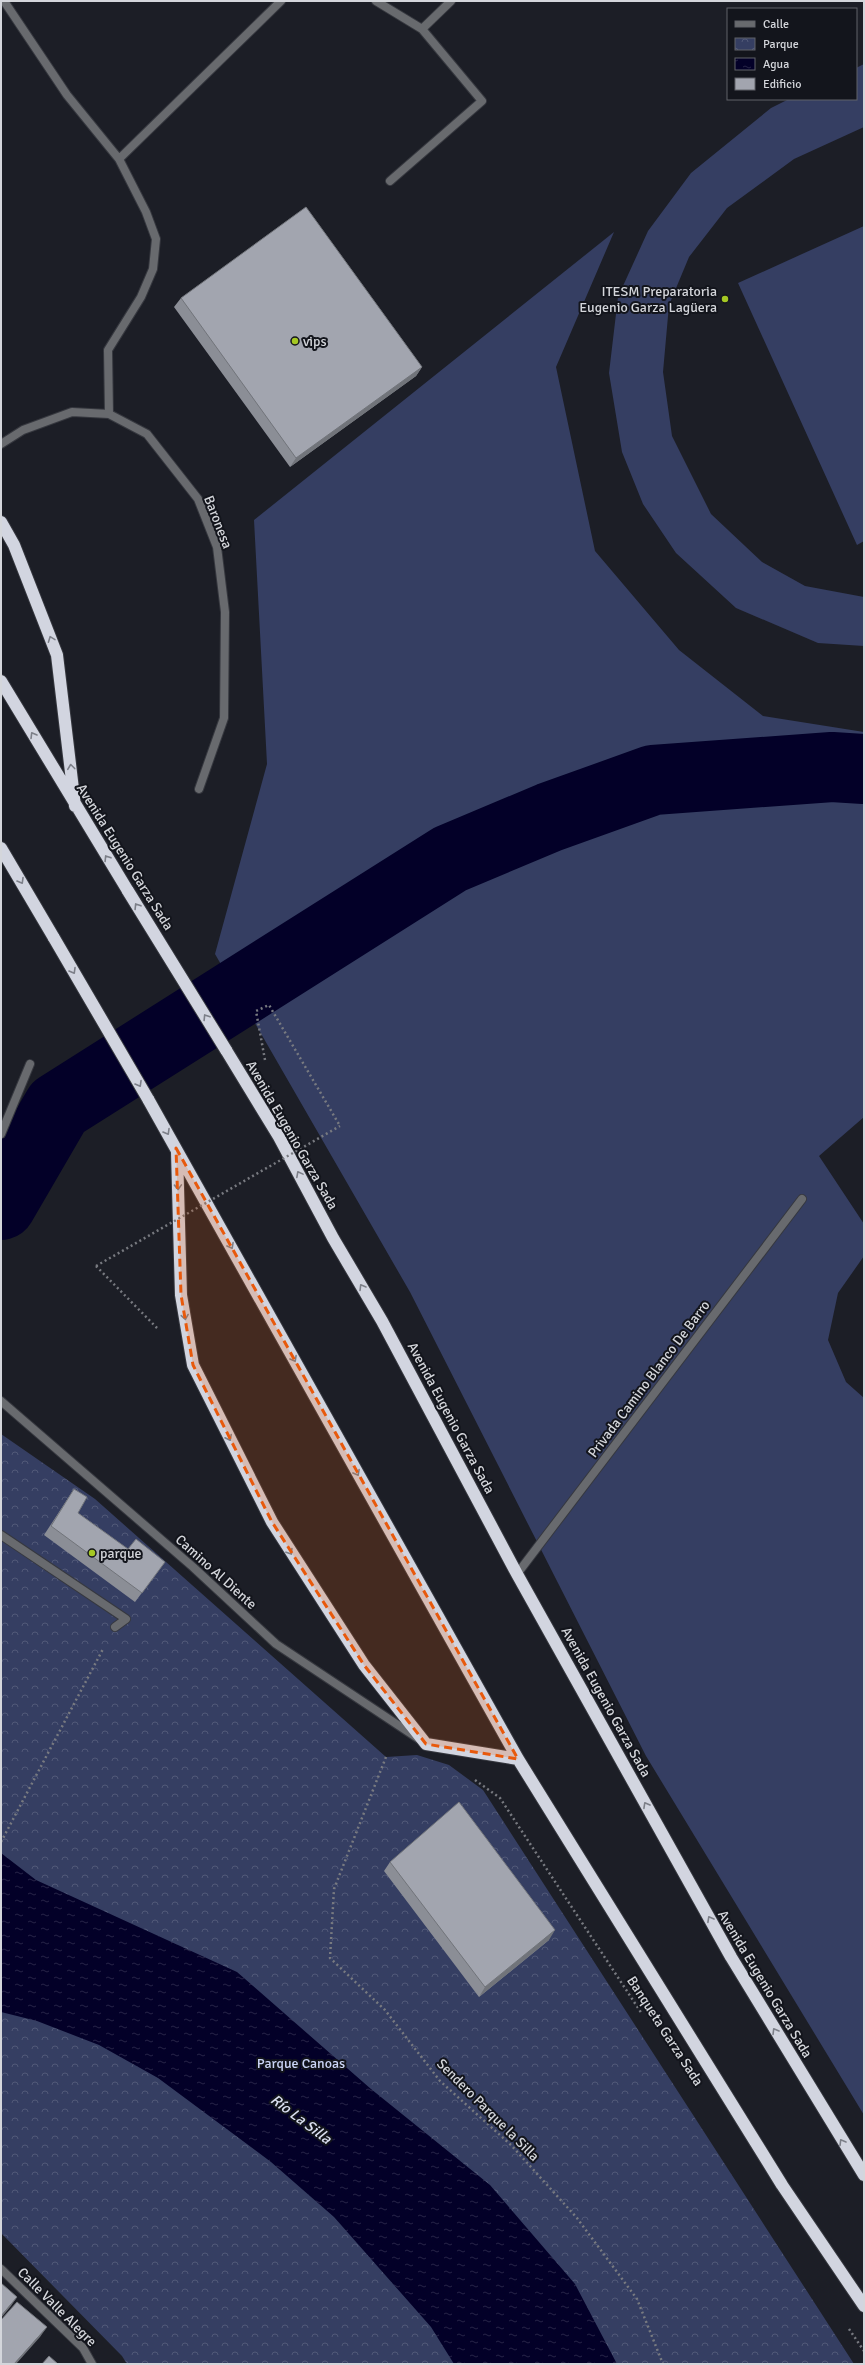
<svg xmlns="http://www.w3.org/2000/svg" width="865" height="2365" font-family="Signika,sans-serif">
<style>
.grass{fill:#353e62}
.park{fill:url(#park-crowns)}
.water{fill:url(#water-ripples)}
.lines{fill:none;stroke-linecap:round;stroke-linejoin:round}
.river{stroke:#030028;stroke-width:70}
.lane-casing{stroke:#36383f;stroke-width:10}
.street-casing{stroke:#36383f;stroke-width:10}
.highway-casing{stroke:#36383f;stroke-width:14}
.path{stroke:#787a80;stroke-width:2.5;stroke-dasharray:2 3;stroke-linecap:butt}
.lane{stroke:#686a6e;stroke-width:8}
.street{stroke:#686a6e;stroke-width:8}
.highway{stroke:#d2d5e0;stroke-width:12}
.highway-bridge-casing{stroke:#36383f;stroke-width:14;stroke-linecap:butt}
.path-bridge{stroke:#787a80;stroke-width:2.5;stroke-dasharray:2 3;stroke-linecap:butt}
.highway-bridge{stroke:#d2d5e0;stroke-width:12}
.wall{fill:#8b8e96}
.shaded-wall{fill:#71747a}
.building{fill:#a2a5af;stroke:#71747a}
.oneway{stroke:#7c7f88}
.marked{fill:#e8590c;fill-opacity:0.2;stroke:#e8590c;stroke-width:3;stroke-dasharray:8 5;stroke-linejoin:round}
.poi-dot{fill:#a5c823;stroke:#13151c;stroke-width:1.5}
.labels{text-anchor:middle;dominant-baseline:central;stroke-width:4;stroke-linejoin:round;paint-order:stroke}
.poi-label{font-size:14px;fill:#d4d6db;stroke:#13151c;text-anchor:start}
.street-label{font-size:14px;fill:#d4d6db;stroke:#13151c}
.park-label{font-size:14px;fill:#cbd5f6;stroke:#13151c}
.water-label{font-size:15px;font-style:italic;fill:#dbe0f1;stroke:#13151c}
</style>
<defs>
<pattern id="park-crowns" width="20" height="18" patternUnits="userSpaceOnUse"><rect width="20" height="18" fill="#353e62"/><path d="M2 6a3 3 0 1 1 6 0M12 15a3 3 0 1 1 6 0" fill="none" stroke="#515978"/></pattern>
<pattern id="water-ripples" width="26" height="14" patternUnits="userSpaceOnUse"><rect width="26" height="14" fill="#030028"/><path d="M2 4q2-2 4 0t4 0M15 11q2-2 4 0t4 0" fill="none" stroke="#272447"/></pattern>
</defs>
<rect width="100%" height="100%" fill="#1c1e26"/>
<!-- grass -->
<path class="grass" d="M864 64V127L794 159 727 208 689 257 669 305 663 372 672 436 711 514 762 562 805 586 864 597V646L818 643 736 608 676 553 643 504 622 452 609 373 618 297 648 231 691 173 771 108 789 99H856V68Z
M864 226V541L857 545 738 283Z
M614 232 556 367 595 551 679 650 763 716 864 732V1117L819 1156 864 1224V1256L838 1293 828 1340 846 1382 864 1398V2115L646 1756 410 1292 215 954 267 764 254 520Z"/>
<!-- park -->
<path class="park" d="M1 1434 95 1499 386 1757 417 1755 449 1765 483 1790 854 2364H127L122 2356 1 2233Z"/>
<!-- water -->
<path class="water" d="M1 1853 36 1880 237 1972 371 2089 490 2185 575 2284 617 2364H454L431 2327 334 2217 271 2162 158 2078 99 2045 37 2021 1 2012Z"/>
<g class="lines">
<!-- river -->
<path class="river" d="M1 1205 58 1107 450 859 550 817 653 780 832 767 864 769"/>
<!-- lane casing -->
<g class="lane-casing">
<path id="lane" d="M4 1 67 95 119 159 146 212 156 239 153 269 141 297 108 350 109 414
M376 1 422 29 482 101 390 181
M422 29 451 1
M119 159 281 1
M1 444 23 430 72 412 109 414 147 434 198 499 217 547 225 612 224 718 199 789
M1 1134 30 1064
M1 1535 126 1619 115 1627
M517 1574 802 1199"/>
</g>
<!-- street casing -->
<g class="street-casing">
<path id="street" d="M1 1401 193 1567 276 1644 419 1739
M1 2269 83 2348 92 2364"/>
</g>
<!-- highway casing -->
<g class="highway-casing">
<path id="highway" d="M1 522 14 545 57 655 75 806
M1 681 128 891
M1 848 54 938
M226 1050 279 1137 333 1238 382 1321 517 1574 731 1957 864 2175
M148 1099 518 1759 782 2185 864 2306
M177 1152 181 1295 193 1365 272 1522 364 1665 426 1744 518 1759"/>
</g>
<!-- path -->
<path class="path" d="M265 1060 256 1011 269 1005 340 1126
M96 1266 159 1330
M386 1757 334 1889 330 1958 385 2010 440 2081 511 2145 577 2218 637 2299 663 2364
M475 1780 500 1798 642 2014
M1 1842 103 1649
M849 2329 864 2351"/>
<!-- lane -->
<use href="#lane" class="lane"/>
<!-- street -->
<use href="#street" class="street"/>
<!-- highway -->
<use href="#highway" class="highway"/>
<!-- highway-bridge casing -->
<g class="highway-bridge-casing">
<path id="highway-bridge" d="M128 891 226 1050
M54 938 148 1099"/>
</g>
<!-- path-bridge -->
<path class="path-bridge" d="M96 1266 340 1126"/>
<!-- highway-bridge -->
<use href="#highway-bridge" class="highway-bridge"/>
</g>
<!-- wall -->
<path class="wall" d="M181 298 422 367 416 376 290 467 174 307Z
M74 1489 78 1513 128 1549 165 1562 135 1602 44 1535Z
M390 1862 549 1940 479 1997 384 1871Z"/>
<!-- shaded-wall -->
<path class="shaded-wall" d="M422 367 416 376 290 467 296 458Z
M555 1930 549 1940 479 1997 485 1987Z
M17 2297 11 2306 1 2318V2316Z
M47 2327 40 2337 16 2364H14Z"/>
<!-- building -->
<path class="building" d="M306 207 422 367 296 458 181 298Z
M74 1489 87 1497 78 1513 128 1549 136 1539 165 1562 142 1593 51 1526Z
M459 1802 555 1930 485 1987 390 1862Z
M1 2283 17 2297 1 2316Z
M17 2302 47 2327 14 2364H1V2320Z
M49 2356 58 2364H42Z"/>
<!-- one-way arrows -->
<defs><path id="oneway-chevron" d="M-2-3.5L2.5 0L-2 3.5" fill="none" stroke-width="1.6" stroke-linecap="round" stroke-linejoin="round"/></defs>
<g class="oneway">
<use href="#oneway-chevron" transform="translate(51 639) rotate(-111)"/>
<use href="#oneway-chevron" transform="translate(33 735) rotate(-121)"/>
<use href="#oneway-chevron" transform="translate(71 767) rotate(-97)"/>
<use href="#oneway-chevron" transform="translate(107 858) rotate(-122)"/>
<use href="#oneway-chevron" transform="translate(21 881) rotate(60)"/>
<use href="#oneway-chevron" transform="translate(137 906) rotate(-122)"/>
<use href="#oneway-chevron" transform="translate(73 971) rotate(60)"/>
<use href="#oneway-chevron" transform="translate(206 1017) rotate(-122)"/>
<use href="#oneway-chevron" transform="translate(139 1084) rotate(60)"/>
<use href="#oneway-chevron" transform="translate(167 1132) rotate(60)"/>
<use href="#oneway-chevron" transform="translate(299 1174) rotate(-118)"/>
<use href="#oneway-chevron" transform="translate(178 1187) rotate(88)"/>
<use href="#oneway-chevron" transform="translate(231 1246) rotate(61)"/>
<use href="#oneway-chevron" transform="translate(362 1287) rotate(-121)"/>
<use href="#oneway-chevron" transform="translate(185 1317) rotate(81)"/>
<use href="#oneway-chevron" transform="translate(294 1359) rotate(61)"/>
<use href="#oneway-chevron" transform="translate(229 1438) rotate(63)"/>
<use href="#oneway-chevron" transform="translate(357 1473) rotate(61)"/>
<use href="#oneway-chevron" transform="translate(290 1552) rotate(58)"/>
<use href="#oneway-chevron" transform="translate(646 1805) rotate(-119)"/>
<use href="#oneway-chevron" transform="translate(710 1919) rotate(-119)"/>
<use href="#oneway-chevron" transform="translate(775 2031) rotate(-121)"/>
<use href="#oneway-chevron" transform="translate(842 2142) rotate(-121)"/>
</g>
<!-- marked area -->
<path class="marked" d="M176 1148 518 1759 426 1744 364 1665 272 1522 193 1365 181 1295Z"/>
<!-- markers -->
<g class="poi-dot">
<circle cx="725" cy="299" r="4"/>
<circle cx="295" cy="341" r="4"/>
<circle cx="92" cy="1553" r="4"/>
</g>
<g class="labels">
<!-- poi labels -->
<g class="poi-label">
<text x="717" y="291" text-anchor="end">ITESM Preparatoria<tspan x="717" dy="16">Eugenio Garza Lagüera</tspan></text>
<text x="303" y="341">vips</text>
<text x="100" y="1553">parque</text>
</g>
<!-- street labels -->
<g class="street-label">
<text transform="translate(218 522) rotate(69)">Baronesa</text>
<text transform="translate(125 857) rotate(58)">Avenida Eugenio Garza Sada</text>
<text transform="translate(292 1135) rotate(60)">Avenida Eugenio Garza Sada</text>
<text transform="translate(649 1379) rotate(-53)">Privada Camino Blanco De Barro</text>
<text transform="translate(451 1418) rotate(62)">Avenida Eugenio Garza Sada</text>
<text transform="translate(216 1572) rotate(42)">Camino Al Diente</text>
<text transform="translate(606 1702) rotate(61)">Avenida Eugenio Garza Sada</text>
<text transform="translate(765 1984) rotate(59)">Avenida Eugenio Garza Sada</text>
<text transform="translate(665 2031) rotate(57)">Banqueta Garza Sada</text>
<text transform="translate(488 2110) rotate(45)">Sendero Parque la Silla</text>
<text transform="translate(57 2307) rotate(45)">Calle Valle Alegre</text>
</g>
<!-- park labels -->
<g class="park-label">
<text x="301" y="2063">Parque Canoas</text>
</g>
<!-- water labels -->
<g class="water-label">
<text transform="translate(301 2119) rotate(37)">Río La Silla</text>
</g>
</g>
<!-- border -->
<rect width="865" height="2365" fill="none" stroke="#d4d6db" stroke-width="4"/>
<!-- legend -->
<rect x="727" y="8" width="130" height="92" fill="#13151c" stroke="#606268"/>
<rect x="735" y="21" width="20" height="6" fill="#686a6e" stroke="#606268"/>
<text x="763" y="28" font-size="12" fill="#d4d6db">Calle</text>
<rect x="735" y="38" width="20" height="12" fill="url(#park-crowns)" stroke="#606268"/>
<text x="763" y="48" font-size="12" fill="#d4d6db">Parque</text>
<rect x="735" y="58" width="20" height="12" fill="url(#water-ripples)" stroke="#606268"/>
<text x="763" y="68" font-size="12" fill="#d4d6db">Agua</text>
<rect x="735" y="78" width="20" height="12" fill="#a2a5af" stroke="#606268"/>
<text x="763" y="88" font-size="12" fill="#d4d6db">Edificio</text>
</svg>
